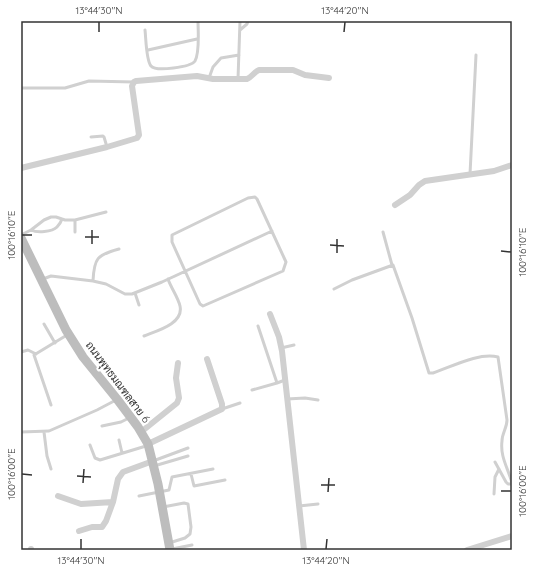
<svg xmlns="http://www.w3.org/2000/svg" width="533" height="571" font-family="Quicksand,Sarabun,sans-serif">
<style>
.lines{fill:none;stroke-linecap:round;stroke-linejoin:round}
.service{stroke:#d0d0d0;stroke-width:3}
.minor{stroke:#d0d0d0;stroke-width:6}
.secondary{stroke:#bdbdbd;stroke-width:9}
.ticks{fill:none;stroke:#333;stroke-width:1.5}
.labels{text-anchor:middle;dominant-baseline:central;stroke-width:4;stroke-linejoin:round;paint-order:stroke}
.street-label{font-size:11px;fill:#333;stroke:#fff}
.neatline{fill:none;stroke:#333;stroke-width:1.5}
.ticks-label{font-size:10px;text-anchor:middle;fill:#333}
</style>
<rect width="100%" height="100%" fill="#fff"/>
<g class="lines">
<!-- service -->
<path class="service" d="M145 30C146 38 146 60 151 66 156 72 191 67 195 61 200 52 198 32 198 21
M240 30 247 24 248 21
M148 50 197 39
M209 78 213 67 221 58 239 55
M238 79 240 21
M21 88H65L89 81 134 82
M91 137 103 136 104 137 107 147
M470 174 476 55
M255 197 257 199 286 262 283 271 203 306 200 304 172 242V235L248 198Z
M75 220V232
M31 230C37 233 52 232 57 227 59 225 61 222 62 219
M383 232 392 265
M21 235 31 230 44 220 51 217H56L65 220H75L106 212
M43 279 51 276 93 281 106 284 125 294H132L162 282 272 231
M93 281C94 258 97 255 119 249
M334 289 352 280 393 265 412 318 429 373H433C451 367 479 352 498 357L507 420C507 428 502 433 502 441 500 457 508 468 512 483
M135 293 139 305
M44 324 55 343
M258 326 277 383 285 380
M144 336C156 331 184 324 180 306 178 297 171 288 168 279
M281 348 294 345
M21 352 28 350 36 354
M252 390 277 383
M287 399 305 398 318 400
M51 405 34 355 67 335
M222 409 240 403
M102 426 121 422 129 418
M21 432 49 431 97 410 116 400
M44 432 47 456 51 469
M119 440 122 453
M90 445 95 458 100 460 146 446
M153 461 188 448
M495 462 506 482 508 484H512
M154 466 188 456
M191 474 194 486 225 480
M494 494 495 477 499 469
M139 496 169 490 172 477 213 469
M299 506 318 504
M163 507 184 503 188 504 191 527 190 534 185 538 169 543
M172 549 192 545"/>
<!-- minor -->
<path class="minor" d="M21 168 107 147 137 138 139 135 132 86 134 82 136 81 197 76 213 79H247C252 77 254 72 259 70H293L305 75 329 78
M395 205 410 195 419 185 425 181 494 171 512 165
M270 314 279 337 282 351 304 550
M141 432 177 403 179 398 176 378 178 363
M148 444 222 409V404L207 359
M58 496 81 504 113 502 118 479 123 472 153 461
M79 531 92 527H102L106 521 113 502
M31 550V549
M467 550 512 536"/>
<!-- secondary -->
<path class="secondary" d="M21 238 66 330 83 357 117 399 138 427 148 444 158 484 170 550"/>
</g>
<!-- ticks -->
<path class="ticks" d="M99 32V22M344 32 345 22M22 235H32M85 237H99M92 244V230M330 245 344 246M501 251 511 252M337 253V239M22 474 32 475M77 476 91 477M83 483 84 469M321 485H335M501 491H511M328 492 329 478M81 549V539M326 549 327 539"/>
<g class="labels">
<!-- street labels -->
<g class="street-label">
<text transform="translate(118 382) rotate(53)">ถนนพุทธมณฑลสาย 6</text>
</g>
</g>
<!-- border -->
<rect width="533" height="571" fill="none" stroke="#ffffff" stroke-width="44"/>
<rect x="22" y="22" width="489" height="527" class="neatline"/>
<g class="ticks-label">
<text x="99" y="14">13°44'30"N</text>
<text x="345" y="14">13°44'20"N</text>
<text transform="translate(11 235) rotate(-90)" y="4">100°16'10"E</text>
<text transform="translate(522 252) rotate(-90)" y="4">100°16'10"E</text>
<text transform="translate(11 474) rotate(-90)" y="4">100°16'00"E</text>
<text transform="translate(522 491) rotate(-90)" y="4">100°16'00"E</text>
<text x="81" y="564">13°44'30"N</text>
<text x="326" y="564">13°44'20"N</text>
</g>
</svg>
